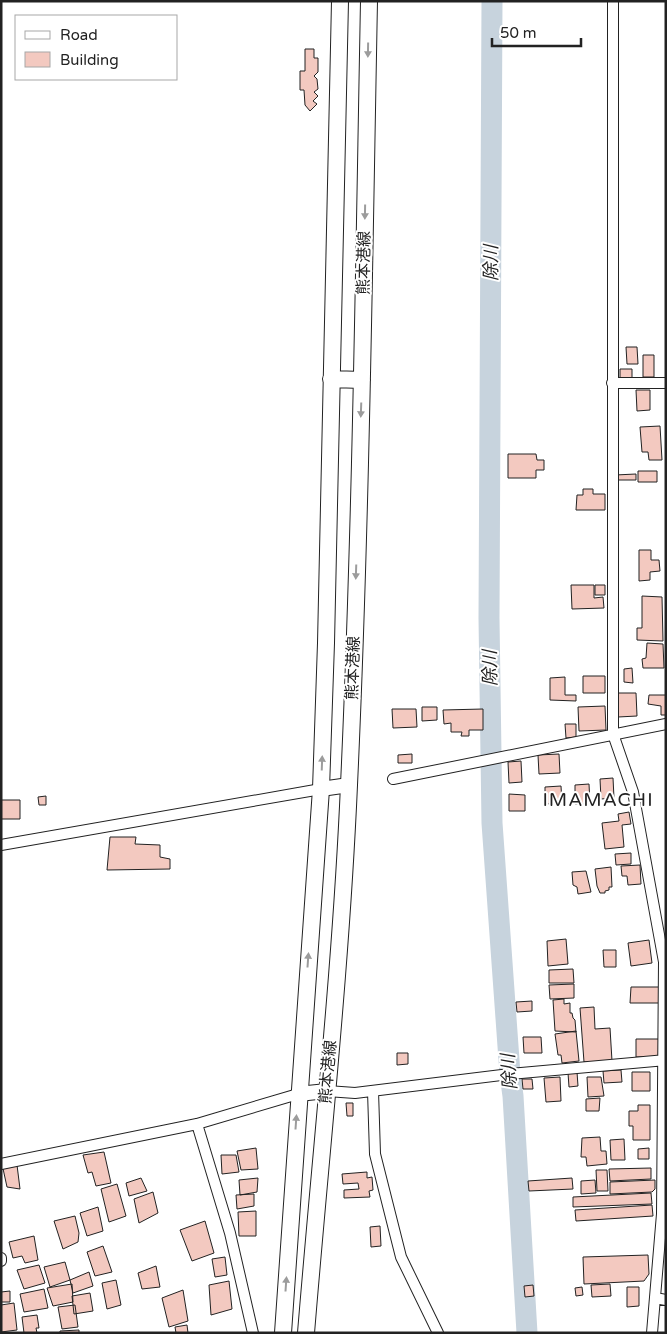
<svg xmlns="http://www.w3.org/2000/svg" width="667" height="1334" font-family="'Varela Round','Noto Sans JP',sans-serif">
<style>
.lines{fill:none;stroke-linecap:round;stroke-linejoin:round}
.river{stroke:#c7d3dd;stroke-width:21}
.building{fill:#f3c9c0;stroke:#222}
.minor-casing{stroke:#222;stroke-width:12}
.tertiary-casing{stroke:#222;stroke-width:16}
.primary-casing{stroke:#222;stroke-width:18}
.minor{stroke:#fff;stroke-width:10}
.tertiary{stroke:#fff;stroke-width:14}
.primary{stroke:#fff;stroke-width:16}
.oneway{fill:#9c9c9c}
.labels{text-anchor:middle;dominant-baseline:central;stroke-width:4;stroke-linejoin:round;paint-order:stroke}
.street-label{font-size:16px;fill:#222;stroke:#fff}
.water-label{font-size:18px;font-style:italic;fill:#222;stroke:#fff}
.quarter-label{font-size:19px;letter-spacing:1px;fill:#222;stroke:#fff}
</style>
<rect width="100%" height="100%" fill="#fff"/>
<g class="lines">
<!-- river -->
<path class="river" d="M492 1 489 618 492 823 510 1074 513 1096 527 1333"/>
</g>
<!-- building -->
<path class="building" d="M305 49H314V58H318V72L314 76 317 79 318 89 314 92 318 96 313 101 317 104 310 111 305 105 304 90H300V71H305Z
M626 347H637L638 364H627Z
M643 355H654V377H643Z
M620 369H632V382H620Z
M636 390H650V410L637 411Z
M660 426 662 460H649L648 452H642L640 427Z
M508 454H536L537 460H544V470H536V478H508Z
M638 471H657V482H638Z
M636 474V480H615V475Z
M583 489H593V494H605V510H576L577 495H583Z
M639 550H651V560H659L660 571 650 572V580L639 581Z
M571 585H594V598L603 597 604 608 572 609Z
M595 585H605V595H595Z
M642 596 662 597 663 641 637 640V628H642Z
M647 643 663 644 664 668H643L642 659 646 658Z
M632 668 633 683 624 682V669Z
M583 676H605V693H583Z
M565 677V695H576V701L550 700V678Z
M618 693H636L637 716 618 717Z
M649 695H666V715H661V706L648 704Z
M605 706 606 730 579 731 578 707Z
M422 707H437V720L422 721Z
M392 709H416L417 727 393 728Z
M483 709V730H469V736H461L462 732H451V723L444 724 443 710Z
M565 724H576V737L566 738Z
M412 754V763H398V755Z
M559 754 560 773 539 774 538 755Z
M521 761 522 782 509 783 508 762Z
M613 778 614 798 601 799 600 779Z
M589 784 590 804H575V785Z
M561 786 562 803 545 804V787Z
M509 794 525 795V811H509Z
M46 796V805H39L38 797Z
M1 800H20V819H1Z
M629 812 631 824 622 825 624 847 605 849 602 823 619 821 618 814Z
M110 837H136L135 844 160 845V857L170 859V869L107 870Z
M631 853V864L616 865 615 854Z
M640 865 641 884 628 885 627 876H622L621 866Z
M611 867 612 887H609V890L605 891V893H600L597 886 595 869Z
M586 871 591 892 578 894 577 887 573 885 572 872Z
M566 939 568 964 548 966 547 941Z
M649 940 652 963 631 966 628 943Z
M603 950H616V967H604Z
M573 969 574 983H549V970Z
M574 984V998L550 999 549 985Z
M631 987H660V1003H630Z
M564 999V1004L570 1003V1013H572L573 1018 575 1020 576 1032 555 1031 553 1000Z
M532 1001V1011L517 1012 516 1002Z
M594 1007 595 1029 610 1028 612 1061 584 1062 580 1008Z
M576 1031 579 1061 562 1063 561 1055H558L555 1034Z
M523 1037H541L542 1053H524Z
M636 1039H660V1057H636Z
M397 1053H408V1064L397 1065Z
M621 1070 622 1082 604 1083 603 1071Z
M577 1072 578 1086 569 1087 568 1073Z
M632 1072H650V1091H632Z
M560 1077 561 1101 546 1102 544 1078Z
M587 1077H601L604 1096 588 1097Z
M522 1079H532L533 1089H523Z
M600 1098 599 1111H586V1099Z
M346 1103H353V1116H347Z
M638 1105H650V1140H633V1126H629V1111H638Z
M600 1137 601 1151H606L607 1164 587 1166 586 1157H581L582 1138Z
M624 1139 625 1160H611L610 1140Z
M256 1148 258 1169 241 1170 237 1151Z
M649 1148V1159H638V1149Z
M104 1152 111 1183 96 1186 92 1172 88 1173 83 1155Z
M221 1155H236L239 1172 222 1174Z
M2 1164 17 1165 20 1189 7 1187Z
M651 1168V1179L610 1181 609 1169Z
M596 1170H607L608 1191H597Z
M367 1172V1178L372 1177 373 1190 369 1191 370 1197 344 1198V1190L359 1189 358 1183 343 1184 342 1174Z
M141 1178 147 1191 129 1196 126 1183Z
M258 1178 257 1192 240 1195 239 1180Z
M572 1178 573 1189 529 1191 528 1181Z
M595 1180 596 1193 581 1194V1181Z
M655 1180V1189L652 1192 610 1194V1182Z
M117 1184 126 1216 109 1222 101 1189Z
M153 1192 158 1213 139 1223 134 1199Z
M651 1193 652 1204 573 1207V1197Z
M254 1194V1206L237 1209 236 1195Z
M652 1205 653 1216 576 1221 575 1210Z
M98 1207 103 1231 87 1236 80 1213Z
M256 1211V1236H239L238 1212Z
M75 1216 79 1233 78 1242 63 1249 54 1221Z
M205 1221 214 1253 192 1261 180 1230Z
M380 1226 381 1246 371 1247 370 1227Z
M34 1236 38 1260 25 1263 22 1256 13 1258 9 1242Z
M103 1246 112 1272 95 1276 87 1252Z
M648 1255 649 1274 644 1281 584 1284 583 1257Z
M225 1257 227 1275 215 1277 212 1259Z
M65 1262 70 1280 50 1287 44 1267Z
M39 1265 45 1283 24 1289 17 1270Z
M156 1266 160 1287 142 1289 138 1273Z
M89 1272 93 1286 73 1293 70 1280Z
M116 1280 121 1305 107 1309 102 1283Z
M229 1281 232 1309 211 1315 209 1285Z
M72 1284 73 1302 53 1306 47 1288Z
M610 1284 611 1296 592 1297 591 1285Z
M533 1285 534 1296 525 1297 524 1286Z
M582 1287 583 1295 576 1296 575 1288Z
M627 1287H639V1306L627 1307Z
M44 1289 48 1308 24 1312 20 1294Z
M183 1290 188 1321 169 1327 162 1298Z
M10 1291V1302H1V1292Z
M90 1293 93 1311 74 1314 72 1296Z
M14 1303 17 1330 1 1332V1305Z
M75 1305 78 1327 62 1329 58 1307Z
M37 1315 39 1328H36L37 1333H24L22 1317Z
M187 1325 188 1333H176L175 1327Z
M79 1330V1333H60V1331Z"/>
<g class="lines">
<!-- minor casing -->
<g class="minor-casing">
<path id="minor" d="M613 1V734L633 792 664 962 662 1214 652 1333
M612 383H666
M393 779 666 724
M1 845 321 789
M327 1091 355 1093 510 1074 666 1060
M373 1091 375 1154 401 1257 438 1333
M197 1124 230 1233 253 1333
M1 1164 197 1124 298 1094
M1 1258V1261
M655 1298 666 1300"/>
</g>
<!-- tertiary casing -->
<g class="tertiary-casing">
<path id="tertiary" d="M321 789 349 785
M298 1094 327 1091"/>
</g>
<!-- primary casing -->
<g class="primary-casing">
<path id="primary" d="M331 379 362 380
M283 1333 321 789 326 643 340 1
M306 1333C321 1150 341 968 349 785 361 524 364 262 369 1"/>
</g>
<!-- minor -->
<use href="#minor" class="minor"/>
<!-- tertiary -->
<use href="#tertiary" class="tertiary"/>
<!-- primary -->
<use href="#primary" class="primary"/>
</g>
<!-- one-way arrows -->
<defs><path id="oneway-solid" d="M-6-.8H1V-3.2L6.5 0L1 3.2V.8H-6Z" transform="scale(1.25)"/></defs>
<g class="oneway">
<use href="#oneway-solid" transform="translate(368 50) rotate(91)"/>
<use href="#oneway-solid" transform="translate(365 212) rotate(91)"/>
<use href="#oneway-solid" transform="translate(361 410) rotate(92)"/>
<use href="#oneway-solid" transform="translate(356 572) rotate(92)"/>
<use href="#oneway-solid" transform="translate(322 763) rotate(-88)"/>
<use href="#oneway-solid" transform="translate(308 960) rotate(-86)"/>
<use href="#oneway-solid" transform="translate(296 1122) rotate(-86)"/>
<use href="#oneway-solid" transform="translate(286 1284) rotate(-86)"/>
</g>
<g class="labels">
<!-- street labels -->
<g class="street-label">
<text transform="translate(364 263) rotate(-89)">熊本港線</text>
<text transform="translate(353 668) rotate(-88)">熊本港線</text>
<text transform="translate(328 1072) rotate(-85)">熊本港線</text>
</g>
<!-- water labels -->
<g class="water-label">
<text transform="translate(491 263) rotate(-90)">除川</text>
<text transform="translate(490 668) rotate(-91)">除川</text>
<text transform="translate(509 1072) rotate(-94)">除川</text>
</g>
<!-- quarter labels -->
<g class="quarter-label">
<text x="598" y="800">IMAMACHI</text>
</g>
</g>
<!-- border -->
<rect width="667" height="1334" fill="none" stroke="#222222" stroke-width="5"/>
<!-- legend -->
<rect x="15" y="15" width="162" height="65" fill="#ffffff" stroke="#a7a7a7"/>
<rect x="25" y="31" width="25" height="8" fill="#ffffff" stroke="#a7a7a7"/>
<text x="60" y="40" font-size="15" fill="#222222">Road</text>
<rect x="25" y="52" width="25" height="15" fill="#f3c9c0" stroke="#a7a7a7"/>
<text x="60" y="65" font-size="15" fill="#222222">Building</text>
<!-- scale -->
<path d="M492 38v8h89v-8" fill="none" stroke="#222222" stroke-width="2.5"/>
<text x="500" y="38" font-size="15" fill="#222222" stroke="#ffffff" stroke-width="4" paint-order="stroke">50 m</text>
</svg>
